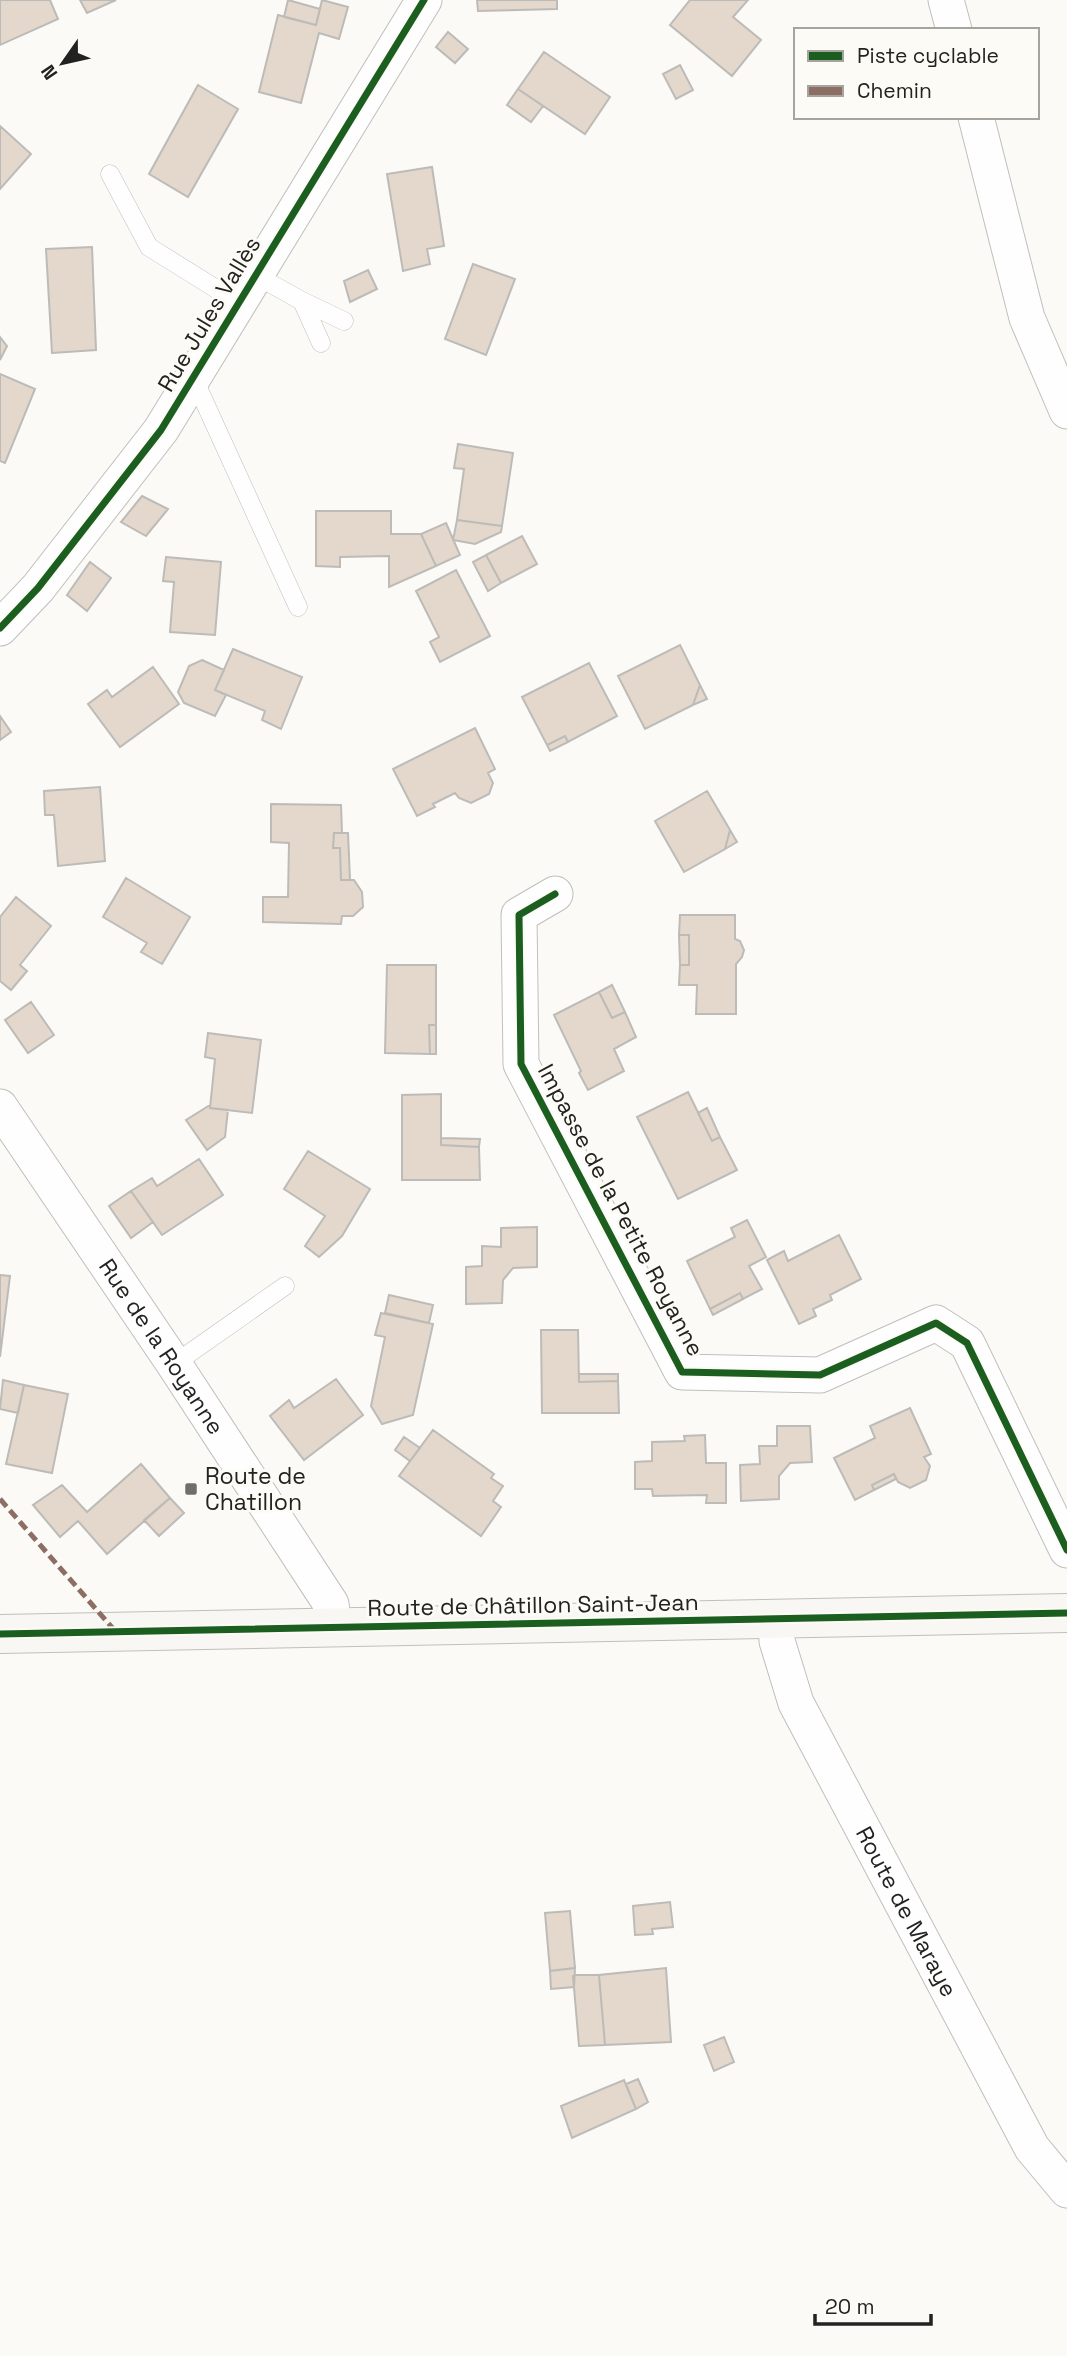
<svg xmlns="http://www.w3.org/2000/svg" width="1067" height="2356" font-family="'Space Grotesk',sans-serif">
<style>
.building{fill:#e3d8cb;stroke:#bcbbb8;stroke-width:2}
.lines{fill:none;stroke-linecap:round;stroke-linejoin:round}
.lane-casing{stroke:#c0bfbc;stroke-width:19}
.street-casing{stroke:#c0bfbc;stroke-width:37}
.secondary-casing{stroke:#c0bfbc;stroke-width:40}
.lane{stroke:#fefefe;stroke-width:18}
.street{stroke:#fefefe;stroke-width:35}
.secondary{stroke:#f8f7f3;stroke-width:38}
.quiet{stroke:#8d6e63;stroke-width:5;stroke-dasharray:10 5;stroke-linecap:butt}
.cycleway-casing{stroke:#fcfbf5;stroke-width:11}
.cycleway{stroke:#1b5e20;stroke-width:7}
.poi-dot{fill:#6e6e6b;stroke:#fcfbf5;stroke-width:2.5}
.labels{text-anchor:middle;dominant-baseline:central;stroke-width:6;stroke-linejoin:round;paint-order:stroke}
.street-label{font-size:23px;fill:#222220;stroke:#fcfbf5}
.poi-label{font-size:23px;fill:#222220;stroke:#fcfbf5;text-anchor:start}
</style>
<rect width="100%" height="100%" fill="#fbfaf6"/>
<!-- building -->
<path class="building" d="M0 0H50L58 19 0 45Z
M80 0H116L87 13Z
M288 0 320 9 316 25 284 17Z
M322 0 348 7 339 39 319 33 301 103 259 92 278 15 316 25Z
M477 0H557V9L478 11Z
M690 0H748L733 17 761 40 732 76 670 25Z
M448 32 468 49 455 63 436 47Z
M544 52 610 97 585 134 518 89Z
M680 65 693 90 676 99 663 74Z
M198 85 238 109 188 197 149 174Z
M518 89 543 106 531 122 507 105Z
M0 126 31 154 0 189Z
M432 167 444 246 427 249 430 264 403 271 387 174Z
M92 247 96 350 52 353 46 249Z
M473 264 515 279 486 355 445 339Z
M368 270 377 289 350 302 344 281Z
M0 337 7 346 0 360Z
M0 374 35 389 5 463 0 461Z
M458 444 513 453 502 526 457 520 464 469 454 468Z
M142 496 168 509 146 536 121 522Z
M316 511H391V534H421L436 566 389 587V556L340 557V567L316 566Z
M457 520 502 526 501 532 475 544 453 540Z
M446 523 460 555 436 566 421 534Z
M522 536 537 564 501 583 486 555Z
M486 555 501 583 488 591 473 562Z
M166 557 221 562 215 635 170 632 174 582 163 581Z
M90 562 111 578 87 611 67 595Z
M456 570 490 636 440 662 430 642 439 637 416 591Z
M680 645 700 685 693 705 645 729 618 676Z
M233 649 302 677 281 729 262 720 265 711 215 690Z
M202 660 224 670 215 690 226 695 215 716 184 703 178 692 189 666Z
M589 663 617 716 568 742 565 736 547 745 522 697Z
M153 667 179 704 120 747 88 704 107 690 112 697Z
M700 685 707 699 693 705Z
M0 716 11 732 0 740Z
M475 728 495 769 488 773 493 783 489 794 471 803 459 798 455 793 433 804 435 807 417 816 393 769Z
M565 736 568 742 550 751 547 745Z
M100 787 105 861 58 866 54 815H45L44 791Z
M707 791 730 830 725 849 684 872 655 821Z
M271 804 341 805 342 833H334L333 848H340L341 880H354L362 892 363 907 353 916H342L341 924 263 922V897H288L289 843 271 842Z
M730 830 737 842 725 849Z
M334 833H348L350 880H341L340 848H333Z
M126 878 190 917 162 964 141 952 147 943 103 917Z
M16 897 51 926 20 965 27 971 11 990 0 981V917Z
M680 915H735V939L740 941 744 950 742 957 736 964V1014H696L697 985H679L680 965H689V935H679Z
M679 935H689V965H680Z
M387 965H436V1025H429L430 1054 385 1053Z
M612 985 625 1012 612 1018 599 992Z
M599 992 612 1018 625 1012 636 1037 614 1049 624 1071 588 1090 579 1073 581 1071 554 1015Z
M31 1002 54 1035 28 1053 5 1020Z
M429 1025H436V1054H430Z
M208 1033 261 1040 252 1113 210 1108 215 1059 205 1057Z
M688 1092 712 1141 720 1137 737 1170 678 1199 637 1117Z
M441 1094V1145L479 1147 480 1180H402V1095Z
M210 1105V1108L228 1110 225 1137 207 1150 186 1120Z
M707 1108 720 1137 712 1141 698 1113Z
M441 1138 480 1139 479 1147 441 1145Z
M308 1151 370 1189 342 1236 319 1257 305 1246 325 1216 284 1189Z
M199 1159 223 1195 162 1235 131 1191 152 1178 157 1186Z
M131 1191 153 1222 131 1238 109 1206Z
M747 1220 766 1257 749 1266 762 1289 743 1299 740 1293 710 1309 687 1261 735 1237 731 1228Z
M537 1227V1267L513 1268 503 1280 502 1303 466 1304V1267L482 1266V1246L501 1247V1228Z
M839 1235 861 1279 830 1295 832 1300 813 1309 816 1316 799 1324 767 1260 784 1251 788 1261Z
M0 1275 10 1276 0 1357Z
M740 1293 743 1299 713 1315 710 1309Z
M389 1295 433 1305 429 1323 385 1313Z
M381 1313 433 1324 413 1415 382 1424 371 1406 385 1337 375 1335Z
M541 1330H578L579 1382 618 1381 619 1413H542Z
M579 1374H618V1381L579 1382Z
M336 1379 363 1415 304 1460 270 1416 289 1400 294 1408Z
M3 1380 24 1385 18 1413 0 1409Z
M24 1385 68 1394 52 1473 6 1464Z
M910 1408 931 1454 924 1457 930 1466 926 1480 910 1488 898 1482 894 1474 872 1485 874 1490 855 1500 834 1458 875 1438 870 1426Z
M777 1426H810L812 1462 790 1463 779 1476V1499L741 1501 740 1465 760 1464 759 1446H777Z
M433 1430 494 1474 491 1478 503 1486 493 1501 501 1507 481 1536 399 1476Z
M705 1435 706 1463H726V1503H706L707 1495 653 1496 652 1489H635V1462L652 1461V1442L685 1441 684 1436Z
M404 1437 420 1448 410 1461 395 1450Z
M141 1464 170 1498 107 1554 78 1521 60 1537 33 1505 62 1485 87 1512Z
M894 1474 896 1479 874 1490 872 1485Z
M170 1498 184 1513 159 1536 144 1520Z
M670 1902 673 1927 652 1929 653 1934 635 1935 633 1906Z
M570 1911 575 1968 550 1971 545 1913Z
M575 1968 574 1987 551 1989 550 1971Z
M666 1968 671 2042 605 2045 599 1975Z
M575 1975H599L605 2045 579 2046 573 1976Z
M724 2037 734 2062 714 2071 704 2045Z
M638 2079 648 2102 636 2109 626 2084Z
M624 2080 636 2109 572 2138 561 2106Z"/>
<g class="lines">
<!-- lane casing -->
<g class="lane-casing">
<path id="lane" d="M110 174 149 247 239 303
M255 275 302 301 321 343
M302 301 344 321
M193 377 298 607
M174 1364 285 1286"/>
</g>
<!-- street casing -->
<g class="street-casing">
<g id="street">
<path d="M946 0 954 30"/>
<path d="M976 117 1027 318 1067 411"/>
<path d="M0 628 38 588 161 430 424 0"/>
<path d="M555 894 519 915 521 1064 682 1372 820 1375 936 1323 967 1343 1067 1550"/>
<path id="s1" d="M0 1107 174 1364 331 1604 334 1628"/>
<path id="s2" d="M776 1618 777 1641 796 1703 1032 2148 1067 2190"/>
</g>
</g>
<!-- secondary casing -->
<g class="secondary-casing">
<path id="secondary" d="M0 1634 1067 1613"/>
</g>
<!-- lane -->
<use href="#lane" class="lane"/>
<!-- street -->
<use href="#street" class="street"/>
<!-- secondary -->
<use href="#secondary" class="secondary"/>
<!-- quiet -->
<path class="quiet" d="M0 1499 116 1632"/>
<!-- cycleway casing -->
<g class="cycleway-casing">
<path id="cycleway" d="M0 628 38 588 161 430 424 0
M555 894 519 915 521 1064 682 1372 820 1375 936 1323 967 1343 1067 1550
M0 1634 1067 1613"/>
</g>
<!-- cycleway -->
<use href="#cycleway" class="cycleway"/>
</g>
<!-- markers -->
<rect class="poi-dot" x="184" y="1482" width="14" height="14" rx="3.5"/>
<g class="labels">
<!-- street labels -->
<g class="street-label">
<text transform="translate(209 314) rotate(-59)">Rue Jules Vallès</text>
<text transform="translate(621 1210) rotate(62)">Impasse de la Petite Royanne</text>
<text stroke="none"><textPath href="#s1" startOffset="289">Rue de la Royanne</textPath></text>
<text transform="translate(533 1605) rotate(-1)">Route de Châtillon Saint-Jean</text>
<text stroke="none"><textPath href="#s2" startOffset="324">Route de Maraye</textPath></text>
</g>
<!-- poi labels -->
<g class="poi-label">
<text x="205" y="1476">Route de<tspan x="205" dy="26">Chatillon</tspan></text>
</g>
</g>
<!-- legend -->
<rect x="794" y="28" width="245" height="91" fill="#fcfbf5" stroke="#a5a4a0" stroke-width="2"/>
<rect x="808" y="51" width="35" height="10" fill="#1b5e20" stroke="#a5a4a0" stroke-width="2"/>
<text x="857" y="63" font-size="21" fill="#222220">Piste cyclable</text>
<rect x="808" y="86" width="35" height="10" fill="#8d6e63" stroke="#a5a4a0" stroke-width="2"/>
<text x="857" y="98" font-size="21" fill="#222220">Chemin</text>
<!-- north arrow -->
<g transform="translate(63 63) rotate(236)" stroke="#fcfbf5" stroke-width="5" paint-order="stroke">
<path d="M0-5L12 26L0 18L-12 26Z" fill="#222220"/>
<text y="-10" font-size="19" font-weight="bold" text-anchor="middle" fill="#222220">N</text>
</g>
<!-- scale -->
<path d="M815 2314v10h116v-10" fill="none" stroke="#222220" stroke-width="3.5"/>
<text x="825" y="2314" font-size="21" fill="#222220" stroke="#fcfbf5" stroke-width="5" paint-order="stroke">20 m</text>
</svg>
